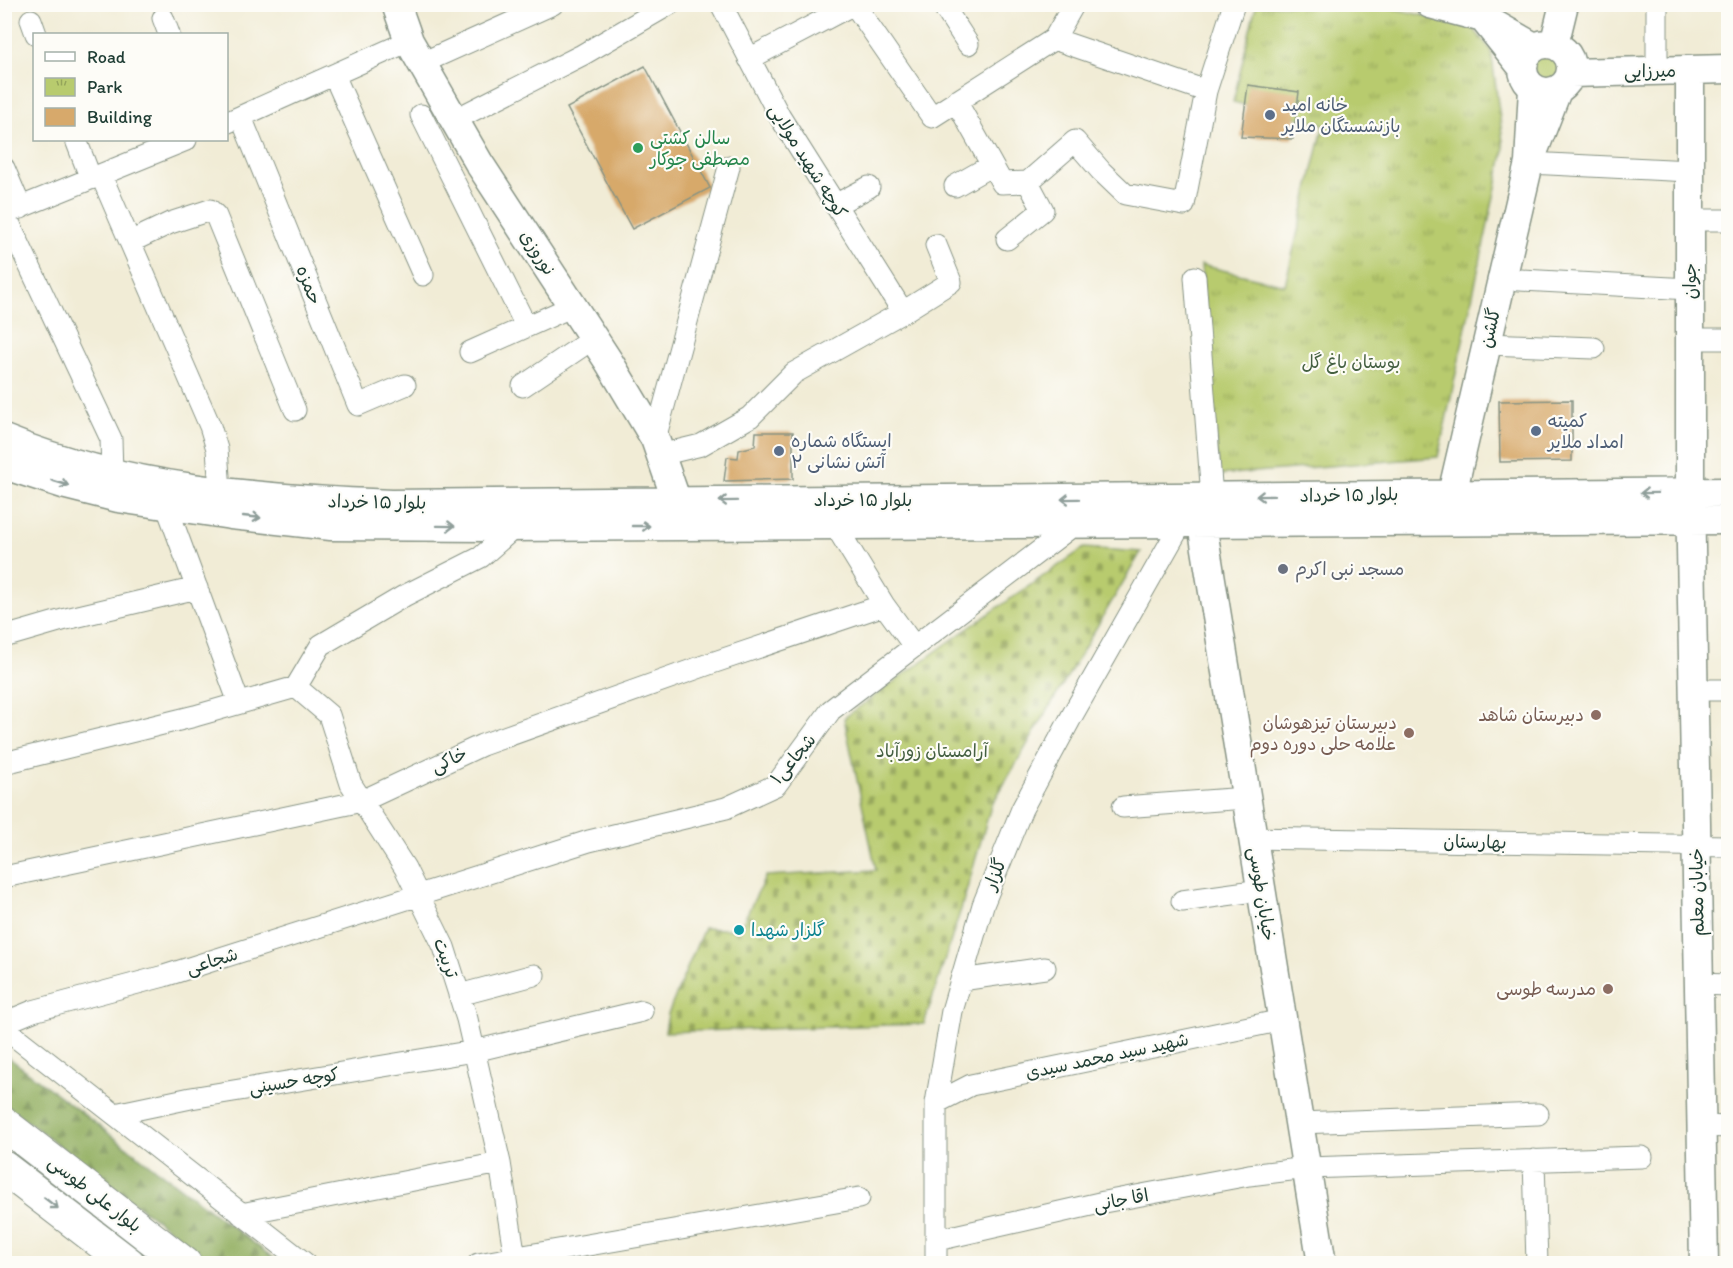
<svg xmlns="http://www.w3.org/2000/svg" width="1733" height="1268" font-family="Itim,'Playpen Sans Arabic',sans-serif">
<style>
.green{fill:#b8cb6e;stroke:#6c8451;stroke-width:1.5}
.forest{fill:url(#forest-firs);stroke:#58764a;stroke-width:1.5}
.cemetery{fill:url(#cemetery-stones);stroke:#6c8451;stroke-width:1.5}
.park{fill:url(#park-tufts);stroke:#6c8451;stroke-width:1.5}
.building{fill:#d7a96b}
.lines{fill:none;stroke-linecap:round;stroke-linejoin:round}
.street-casing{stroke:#889485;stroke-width:23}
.secondary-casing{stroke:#889485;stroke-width:31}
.highway-casing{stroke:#889485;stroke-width:35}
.street{stroke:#fff;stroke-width:21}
.secondary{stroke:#fff;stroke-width:28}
.highway{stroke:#fff;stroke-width:33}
.oneway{stroke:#8f9e9a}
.service-dot{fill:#5c6f8a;stroke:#fdfcf7;stroke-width:2}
.leisure-dot{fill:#2e9e5b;stroke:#fdfcf7;stroke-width:2}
.worship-dot{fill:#6b7280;stroke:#fdfcf7;stroke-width:2}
.education-dot{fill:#8d6e63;stroke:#fdfcf7;stroke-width:2}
.culture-dot{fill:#0f9aa8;stroke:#fdfcf7;stroke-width:2}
.labels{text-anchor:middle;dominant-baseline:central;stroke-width:4.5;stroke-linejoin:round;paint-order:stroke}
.street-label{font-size:18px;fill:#1f3d34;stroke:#fdfcf7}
.service-label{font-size:18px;fill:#4e5e75;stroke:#fdfcf7;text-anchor:start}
.leisure-label{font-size:18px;fill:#27864d;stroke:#fdfcf7;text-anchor:start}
.park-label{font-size:18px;fill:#456042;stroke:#fdfcf7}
.worship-label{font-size:18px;fill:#5b616d;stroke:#fdfcf7;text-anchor:start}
.education-label{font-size:18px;fill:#785e54;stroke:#fdfcf7;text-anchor:end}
.culture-label{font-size:18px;fill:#0d838f;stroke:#fdfcf7;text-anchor:start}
</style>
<defs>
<pattern id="forest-firs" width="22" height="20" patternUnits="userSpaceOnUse" patternTransform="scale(1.5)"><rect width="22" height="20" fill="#92af61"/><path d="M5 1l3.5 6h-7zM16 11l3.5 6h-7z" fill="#779051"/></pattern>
<pattern id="cemetery-stones" width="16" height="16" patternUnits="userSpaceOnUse" patternTransform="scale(1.5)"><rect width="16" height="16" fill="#b8cb6e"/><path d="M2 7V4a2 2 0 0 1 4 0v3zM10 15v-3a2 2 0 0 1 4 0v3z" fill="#95a65b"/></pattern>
<pattern id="park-tufts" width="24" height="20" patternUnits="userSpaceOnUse" patternTransform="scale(1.5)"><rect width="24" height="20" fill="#b8cb6e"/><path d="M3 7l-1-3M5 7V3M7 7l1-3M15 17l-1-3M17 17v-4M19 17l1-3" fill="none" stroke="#95a65b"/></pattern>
</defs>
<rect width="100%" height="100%" fill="#fdfcf7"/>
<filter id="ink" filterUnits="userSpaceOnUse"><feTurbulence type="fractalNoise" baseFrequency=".0167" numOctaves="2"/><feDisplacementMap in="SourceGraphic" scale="12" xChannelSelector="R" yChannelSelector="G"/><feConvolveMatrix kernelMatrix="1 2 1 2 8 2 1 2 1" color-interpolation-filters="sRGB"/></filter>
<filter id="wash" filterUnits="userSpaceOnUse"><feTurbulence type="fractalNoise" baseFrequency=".008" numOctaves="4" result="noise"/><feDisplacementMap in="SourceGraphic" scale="24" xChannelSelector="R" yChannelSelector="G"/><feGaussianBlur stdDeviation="1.35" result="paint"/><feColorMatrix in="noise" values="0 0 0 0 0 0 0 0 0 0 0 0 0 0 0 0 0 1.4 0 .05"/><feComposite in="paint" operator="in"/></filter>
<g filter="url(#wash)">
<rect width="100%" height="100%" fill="#f1ecd6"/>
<!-- green -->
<path class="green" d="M1556 55 1562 63 1560 78 1546 84 1536 80 1532 60 1536 56Z"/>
<!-- forest -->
<path class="forest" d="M4 1054 280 1263H213L5 1104Z"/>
<!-- cemetery -->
<path class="cemetery" d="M1084 548 1141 552 991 806 962 906 924 1024 665 1032 668 1014 704 928 739 930 766 876 876 870 844 718 964 631Z"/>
<!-- park -->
<path class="park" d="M1256 5H1378L1472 27 1491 50 1504 150 1438 457 1219 475 1201 265 1285 285 1324 124 1233 102Z"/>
<g id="blocks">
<!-- building -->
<path class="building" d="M645 66 710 188 632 229 567 108Z
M1248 85 1299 92 1293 139 1241 137Z
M1572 400V461L1500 462 1499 401Z
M756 432H793V479L724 481 727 457 738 458 739 450 755 446Z"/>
</g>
</g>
<g filter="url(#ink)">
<use href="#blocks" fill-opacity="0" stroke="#889485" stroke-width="1.5"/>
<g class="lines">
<!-- street casing -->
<g class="street-casing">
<path id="street" d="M721 4 780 117 903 312
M854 4 932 117 1054 39 1074 4
M942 4 968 44
M163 18 169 34
M31 20 36 34
M1054 39 1206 91
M749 59 854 4
M422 63 553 4
M1657 71V4
M334 75 423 275
M956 101 1002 183 1028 182 1075 141 1101 171 1125 194 1184 205 1206 91 1234 4
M421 115 526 326
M241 117 358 405 405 385
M454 120 582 55 670 4
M226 123 409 41
M76 140 91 179
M1529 163 1690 171
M4 168 21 208
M101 175 210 426 217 449 220 490
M955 186 992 165
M835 205 869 187
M4 214 186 140
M5 214 111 439 112 473
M1690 220H1728
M1007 239 1043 210 1028 182
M130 242 170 223 210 210 216 216 295 410
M1195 277 1212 497
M1502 279 1690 289
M1690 339H1728
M1487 344 1594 348
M470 352 573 306
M523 386 594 338
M655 439 729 167
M660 455 701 445 750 417 794 373 903 312 951 282 936 245
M167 507 239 703
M835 525 884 605 914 646
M4 637 66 619 197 588
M296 687 329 715 351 784 405 868 444 947 467 1019 500 1163 516 1264
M296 687 321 645 404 596 481 557 515 527
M1694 690H1728
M4 763 195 716 296 687
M1123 807 1246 798
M1253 838 1728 846
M4 877 362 801 482 745 709 664 884 605
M1182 901 1261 890
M961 980 1045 968
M1699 984 1728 985
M459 995 534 975
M4 1023 33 1011 164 976 589 841 726 808 776 785 831 710 1075 524
M4 1028 306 1264
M936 1103 971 1085 1283 1020
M115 1114 191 1098 474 1051 642 1011
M1299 1123 1538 1114
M1702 1126 1728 1127
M1534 1160 1537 1264
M241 1214 500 1163
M937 1240 1104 1202 1249 1175 1307 1168 1642 1157
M478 1264 859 1198
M936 1264V1103L952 1011 983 905 1022 809 1073 714 1181 524"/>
</g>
<!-- secondary casing -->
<g class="secondary-casing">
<path id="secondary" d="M396 4 409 41 479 163 609 362 655 439 677 502
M1430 4 1483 18
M1523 68a24 24 0 1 1 48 0a24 24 0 1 1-48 0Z
M1554 45 1564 4
M1523 68 1483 18 1534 47
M1690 70V492L1704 1264
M1571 73 1728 69
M1533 88 1529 163 1557 91
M4 439C126 489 262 499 391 504L1728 492
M4 465 66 485 118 498 231 515 331 526 490 527 1728 520
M1452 494 1529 163
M1202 524 1322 1264"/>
</g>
<!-- highway casing -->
<g class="highway-casing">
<path id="highway" d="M4 1124 185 1264
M4 1168 129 1264"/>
</g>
<!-- street -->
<use href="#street" class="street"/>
<!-- secondary -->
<use href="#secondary" class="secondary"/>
<!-- highway -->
<use href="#highway" class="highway"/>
</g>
<!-- one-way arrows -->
<defs><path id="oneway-shaft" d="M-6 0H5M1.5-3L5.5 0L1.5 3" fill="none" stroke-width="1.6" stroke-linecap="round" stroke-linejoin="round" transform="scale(1.5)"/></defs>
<g class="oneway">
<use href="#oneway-shaft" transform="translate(60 483) rotate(17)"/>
<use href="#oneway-shaft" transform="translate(1649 493) rotate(179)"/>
<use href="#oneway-shaft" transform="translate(1265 496) rotate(179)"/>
<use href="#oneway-shaft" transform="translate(1070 499) rotate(179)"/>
<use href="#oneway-shaft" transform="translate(728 501) rotate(179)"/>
<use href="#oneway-shaft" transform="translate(252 517) rotate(6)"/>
<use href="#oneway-shaft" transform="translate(446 526) rotate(1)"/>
<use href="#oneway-shaft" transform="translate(641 526)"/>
<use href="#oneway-shaft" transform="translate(51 1203) rotate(38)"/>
</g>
</g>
<!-- markers -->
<g class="service-dot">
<circle cx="1270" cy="115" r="6"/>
<circle cx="1536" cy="431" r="6"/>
<circle cx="779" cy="451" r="6"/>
</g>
<circle class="leisure-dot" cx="638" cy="148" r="6"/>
<circle class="worship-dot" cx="1283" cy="569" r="6"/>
<g class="education-dot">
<circle cx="1596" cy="715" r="6"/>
<circle cx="1409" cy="733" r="6"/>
<circle cx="1608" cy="989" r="6"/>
</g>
<circle class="culture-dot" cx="739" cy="930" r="6"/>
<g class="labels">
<!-- street labels -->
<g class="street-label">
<text transform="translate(1650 71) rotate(-1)">میرزایی</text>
<text transform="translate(808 161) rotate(58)">کوچه شهید مولایی</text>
<text transform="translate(538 253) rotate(57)">نوروزی</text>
<text transform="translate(1690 281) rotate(-90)">جوان</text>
<text transform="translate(309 285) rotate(68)">حمزه</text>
<text transform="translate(1490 328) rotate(-77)">گلشن</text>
<text transform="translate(1349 495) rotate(-1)">بلوار ۱۵ خرداد</text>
<text x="863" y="500">بلوار ۱۵ خرداد</text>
<text transform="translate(377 502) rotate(1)">بلوار ۱۵ خرداد</text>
<text transform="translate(793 759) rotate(-50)">شجاعی۱</text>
<text transform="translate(449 760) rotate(-25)">خاکی</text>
<text transform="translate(1475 842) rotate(1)">بهارستان</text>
<text transform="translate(995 874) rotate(-68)">گلزار</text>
<text transform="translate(1697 892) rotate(-91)">خیابان معلم</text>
<text transform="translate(1262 894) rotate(81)">خیابان طوسی</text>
<text transform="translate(446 958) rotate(70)">تربیت</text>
<text transform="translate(212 961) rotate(-17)">شجاعی</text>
<text transform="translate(1107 1056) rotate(-12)">شهید سید محمد سیدی</text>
<text transform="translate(294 1081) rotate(-9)">کوچه حسینی</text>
<text transform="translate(95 1194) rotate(38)">بلوار علی طوسی</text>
<text transform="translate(1121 1200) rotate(-11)">اقا جانی</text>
</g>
<!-- service labels -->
<g class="service-label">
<text x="1282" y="105">خانه امید<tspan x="1282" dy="21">بازنشستگان ملایر</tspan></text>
<text x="1548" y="421">کمیته<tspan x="1548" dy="21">امداد ملایر</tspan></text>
<text x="791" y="441">ایستگاه شماره<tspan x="791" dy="21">۲ آتش نشانی</tspan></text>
</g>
<!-- leisure labels -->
<g class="leisure-label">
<text x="650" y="138">سالن کشتی<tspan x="650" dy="21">مصطفی جوکار</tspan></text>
</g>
<!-- park labels -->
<g class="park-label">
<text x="1351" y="362">بوستان باغ گل</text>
<text x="932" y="751">آرامستان زورآباد</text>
</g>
<!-- worship labels -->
<g class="worship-label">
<text x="1295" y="569">مسجد نبی اکرم</text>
</g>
<!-- education labels -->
<g class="education-label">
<text x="1584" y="715">دبیرستان شاهد</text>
<text x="1397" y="723">دبیرستان تیزهوشان<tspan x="1397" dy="21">علامه حلی دوره دوم</tspan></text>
<text x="1596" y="989">مدرسه طوسی</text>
</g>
<!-- culture labels -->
<g class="culture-label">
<text x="751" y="930">گلزار شهدا</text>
</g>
</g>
<!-- margin -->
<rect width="1733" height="1268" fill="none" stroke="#fdfcf7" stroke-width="24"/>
<!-- legend -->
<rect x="33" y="33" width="195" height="108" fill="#fdfcf7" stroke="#a4b0a9" stroke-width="1.5"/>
<rect x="45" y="52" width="30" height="9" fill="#ffffff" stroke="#a4b0a9" stroke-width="1.5"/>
<text x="87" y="63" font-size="18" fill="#1f3d34">Road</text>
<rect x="45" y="78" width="30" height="18" fill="url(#park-tufts)" stroke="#a4b0a9" stroke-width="1.5"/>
<text x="87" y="93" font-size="18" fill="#1f3d34">Park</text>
<rect x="45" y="108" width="30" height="18" fill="#d7a96b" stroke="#a4b0a9" stroke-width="1.5"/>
<text x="87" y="123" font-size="18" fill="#1f3d34">Building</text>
</svg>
